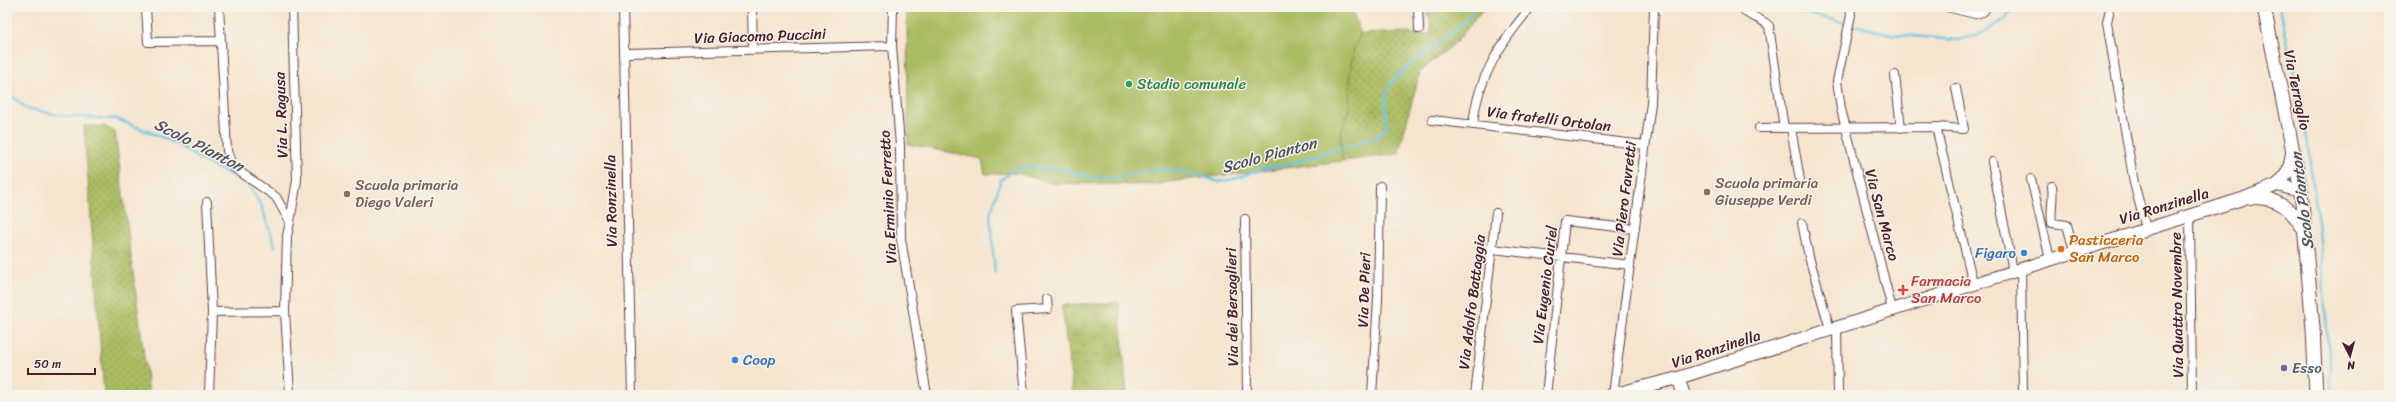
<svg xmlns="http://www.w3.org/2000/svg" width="2396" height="402" font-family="Sriracha,sans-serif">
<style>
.grass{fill:url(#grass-tufts);stroke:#7a6e46}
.park{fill:url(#park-dots);stroke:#7a6e46}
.pitch{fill:#aabc60;stroke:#7a6e46}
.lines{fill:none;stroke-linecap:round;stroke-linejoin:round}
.stream{stroke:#63c2e1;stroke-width:2.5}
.street-casing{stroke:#643d44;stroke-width:10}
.secondary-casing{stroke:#643d44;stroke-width:14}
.primary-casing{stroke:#643d44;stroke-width:15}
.street{stroke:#fff;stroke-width:8}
.secondary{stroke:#fff;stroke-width:12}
.primary{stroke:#fff;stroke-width:13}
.leisure-dot{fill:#2e9e5b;stroke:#f7f3e8;stroke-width:1.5}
.education-dot{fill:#8d6e63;stroke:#f7f3e8;stroke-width:1.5}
.food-dot{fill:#e8710a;stroke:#f7f3e8;stroke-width:1.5}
.shop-dot{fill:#3f7fe0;stroke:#f7f3e8;stroke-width:1.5}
.health-dot{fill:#e0444e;stroke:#f7f3e8;stroke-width:1.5}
.service-dot{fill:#5c6f8a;stroke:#f7f3e8;stroke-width:1.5}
.labels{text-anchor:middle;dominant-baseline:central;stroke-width:3;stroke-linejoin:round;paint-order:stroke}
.street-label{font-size:15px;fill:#4a1f2b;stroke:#f7f3e8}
.leisure-label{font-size:15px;fill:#27864d;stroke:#f7f3e8;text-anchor:start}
.education-label{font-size:15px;fill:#785e54;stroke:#f7f3e8;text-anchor:start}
.food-label{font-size:15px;fill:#c56008;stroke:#f7f3e8;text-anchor:start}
.shop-label{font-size:15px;fill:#366cbe;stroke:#f7f3e8;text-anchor:end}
.health-label{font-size:15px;fill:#be3a42;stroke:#f7f3e8;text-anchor:start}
.service-label{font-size:15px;fill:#4e5e75;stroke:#f7f3e8;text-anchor:start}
.water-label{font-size:16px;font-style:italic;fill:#525062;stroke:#f7f3e8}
</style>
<defs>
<pattern id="grass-tufts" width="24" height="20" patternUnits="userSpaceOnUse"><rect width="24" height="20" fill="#aabc60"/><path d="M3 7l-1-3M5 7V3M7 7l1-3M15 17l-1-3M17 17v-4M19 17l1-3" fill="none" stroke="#8c984f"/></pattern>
<pattern id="park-dots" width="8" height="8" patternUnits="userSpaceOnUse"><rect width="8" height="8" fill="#aabc60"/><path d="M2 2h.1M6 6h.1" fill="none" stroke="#8c984f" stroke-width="1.8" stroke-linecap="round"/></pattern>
</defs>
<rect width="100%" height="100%" fill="#f7f3e8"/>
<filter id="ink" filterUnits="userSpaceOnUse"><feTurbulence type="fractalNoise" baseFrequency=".025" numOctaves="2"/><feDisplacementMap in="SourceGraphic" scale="8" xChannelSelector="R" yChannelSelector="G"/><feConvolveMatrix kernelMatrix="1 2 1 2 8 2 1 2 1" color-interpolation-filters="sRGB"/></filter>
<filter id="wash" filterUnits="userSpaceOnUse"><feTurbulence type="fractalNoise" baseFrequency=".012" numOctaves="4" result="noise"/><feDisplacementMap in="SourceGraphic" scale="16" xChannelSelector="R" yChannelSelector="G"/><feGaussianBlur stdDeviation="0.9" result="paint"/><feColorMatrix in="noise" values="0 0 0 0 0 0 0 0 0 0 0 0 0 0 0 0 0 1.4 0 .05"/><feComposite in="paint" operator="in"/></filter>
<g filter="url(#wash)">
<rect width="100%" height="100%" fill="#f5e5cf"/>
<!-- grass -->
<path class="grass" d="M1119 302 1127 395H1073L1062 305Z"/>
<!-- park -->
<path class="park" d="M1452 7H1485L1456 42 1420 72 1398 154 1342 161C1342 152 1339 139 1342 130 1344 121 1349 113 1349 103 1351 76 1346 59 1361 34L1410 32 1419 35 1431 34 1430 18 1426 14 1451 10Z
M84 126H104L115 132 149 395H104Z"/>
<!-- pitch -->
<path class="pitch" d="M907 7H1350L1361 34C1347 56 1351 78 1349 103 1349 113 1344 121 1342 130 1339 139 1342 152 1342 161L1160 183V185L1051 183 1017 173 985 174 982 159 908 144Z"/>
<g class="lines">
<!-- stream -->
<path class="stream" d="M1780 7 1890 34 1957 40 1980 34 2004 20 2014 7
M2280 7 2306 132 2319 229 2332 395
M7 92 26 108 64 116 117 119 176 143 199 159 248 184 261 205 275 246
M995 274 990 215 1001 180 1013 170 1030 167 1062 169 1090 177 1113 178 1164 169 1202 176 1219 182 1234 179 1265 168 1296 162 1377 137 1387 127C1386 117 1384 97 1389 87 1401 63 1470 28 1474 7"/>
</g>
</g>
<g filter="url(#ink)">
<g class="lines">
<!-- street casing -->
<g class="street-casing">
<path id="street" d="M146 7 148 42 221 41
M219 7 227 151 233 167 276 197 290 222 287 236 285 311 290 395
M623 7 632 395
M752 7 753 50
M893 7 892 46 900 145 901 239 927 395
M1418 7 1419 29
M1742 7C1748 18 1761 17 1769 26L1784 128
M1850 7 1851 15 1837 81 1841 109 1892 309
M1947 7 1975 14 1983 12 1987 7
M2109 13 2107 22 2134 183 2146 228
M629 53 892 46
M1895 75 1901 128
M1432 120 1645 145
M1473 124C1477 78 1502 41 1531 7
M1936 127 1964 129 1956 88
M1759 128 1936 127 1973 283
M1791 128 1800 180
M1992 162 2013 271
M2031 179 2050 259
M2052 186C2054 199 2050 210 2052 223L2067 225 2074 251
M207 202 212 312 209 395
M2190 214 2192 395
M1245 219 1247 395
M290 222 297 180 292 7
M1802 223 1809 257 1830 329
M1493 249 1630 265
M2021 268 2023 395
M212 312 285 311
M1837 327 1838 395
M1024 395 1016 311 1048 309 1047 299
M1372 395 1378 300 1380 186
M1475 395 1496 213
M1546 395 1565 221 1635 229
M1613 395 1651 103 1654 7"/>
</g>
<!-- secondary casing -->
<g class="secondary-casing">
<path id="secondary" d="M2277 185C2288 175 2290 167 2292 153
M2251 198C2280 197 2291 209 2305 232
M1678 378 1684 395
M1611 395 1678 378 2242 199 2277 185 2301 191"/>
</g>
<!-- primary casing -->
<g class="primary-casing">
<path id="primary" d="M2264 7 2301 191 2313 328 2316 395"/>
</g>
<!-- street -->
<use href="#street" class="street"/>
<!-- secondary -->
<use href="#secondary" class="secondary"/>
<!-- primary -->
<use href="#primary" class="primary"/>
</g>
</g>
<!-- markers -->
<circle class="leisure-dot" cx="1129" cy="84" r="4"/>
<g class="education-dot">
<circle cx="1707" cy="192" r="4"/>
<circle cx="347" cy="194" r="4"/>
</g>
<circle class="food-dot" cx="2061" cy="249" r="4"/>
<g class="shop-dot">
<circle cx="2024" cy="253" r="4"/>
<circle cx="735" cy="360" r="4"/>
</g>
<path class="health-dot" d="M1901 284h4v4h4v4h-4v4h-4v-4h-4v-4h4z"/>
<circle class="service-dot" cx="2284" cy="368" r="4"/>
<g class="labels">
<!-- street labels -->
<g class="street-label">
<text transform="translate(760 36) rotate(-2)">Via Giacomo Puccini</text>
<text transform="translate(2297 90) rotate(78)">Via Terraglio</text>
<text transform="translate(281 115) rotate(-92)">Via L. Ragusa</text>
<text transform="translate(1549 119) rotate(7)">Via fratelli Ortolan</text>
<text transform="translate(888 197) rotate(-93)">Via Erminio Ferretto</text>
<text transform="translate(1624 199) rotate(-83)">Via Piero Favretti</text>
<text transform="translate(611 201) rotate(-91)">Via Ronzinella</text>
<text transform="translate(2164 206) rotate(-17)">Via Ronzinella</text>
<text transform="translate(1882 215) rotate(75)">Via San Marco</text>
<text transform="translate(1545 285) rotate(-83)">Via Eugenio Curiel</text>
<text transform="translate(1364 290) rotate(-88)">Via De Pieri</text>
<text transform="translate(1472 302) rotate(-83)">Via Adolfo Battaggia</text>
<text transform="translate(2177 305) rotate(-91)">Via Quattro Novembre</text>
<text transform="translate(1232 307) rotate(-91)">Via dei Bersaglieri</text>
<text transform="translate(1716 349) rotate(-18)">Via Ronzinella</text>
</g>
<!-- leisure labels -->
<g class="leisure-label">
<text x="1137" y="84">Stadio comunale</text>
</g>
<!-- education labels -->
<g class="education-label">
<text x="1715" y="183">Scuola primaria<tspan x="1715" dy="17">Giuseppe Verdi</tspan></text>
<text x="355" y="185">Scuola primaria<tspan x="355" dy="17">Diego Valeri</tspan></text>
</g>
<!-- food labels -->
<g class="food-label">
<text x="2069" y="240">Pasticceria<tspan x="2069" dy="17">San Marco</tspan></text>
</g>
<!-- shop labels -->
<g class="shop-label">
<text x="2016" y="253">Figaro</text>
<text x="743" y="360" text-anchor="start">Coop</text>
</g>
<!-- health labels -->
<g class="health-label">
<text x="1911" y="281">Farmacia<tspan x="1911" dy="17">San Marco</tspan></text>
</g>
<!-- service labels -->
<g class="service-label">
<text x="2292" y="368">Esso</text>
</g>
<!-- water labels -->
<g class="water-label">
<text transform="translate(199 145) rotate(27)">Scolo Pianton</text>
<text transform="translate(1269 155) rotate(-15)">Scolo Pianton</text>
<text transform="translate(2302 201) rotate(-97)">Scolo Pianton</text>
</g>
</g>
<!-- margin -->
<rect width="2396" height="402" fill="none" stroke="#f7f3e8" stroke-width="24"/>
<!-- north arrow -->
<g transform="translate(2350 356) rotate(174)" stroke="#f7f3e8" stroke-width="3" paint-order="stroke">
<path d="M0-3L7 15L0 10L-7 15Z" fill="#4a1f2b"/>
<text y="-6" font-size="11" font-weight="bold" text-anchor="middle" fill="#4a1f2b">N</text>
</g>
<!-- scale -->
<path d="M28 368v6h67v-6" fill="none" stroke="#4a1f2b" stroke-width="2"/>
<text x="34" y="368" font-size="12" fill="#4a1f2b" stroke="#f7f3e8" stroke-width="3" paint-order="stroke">50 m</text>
</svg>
